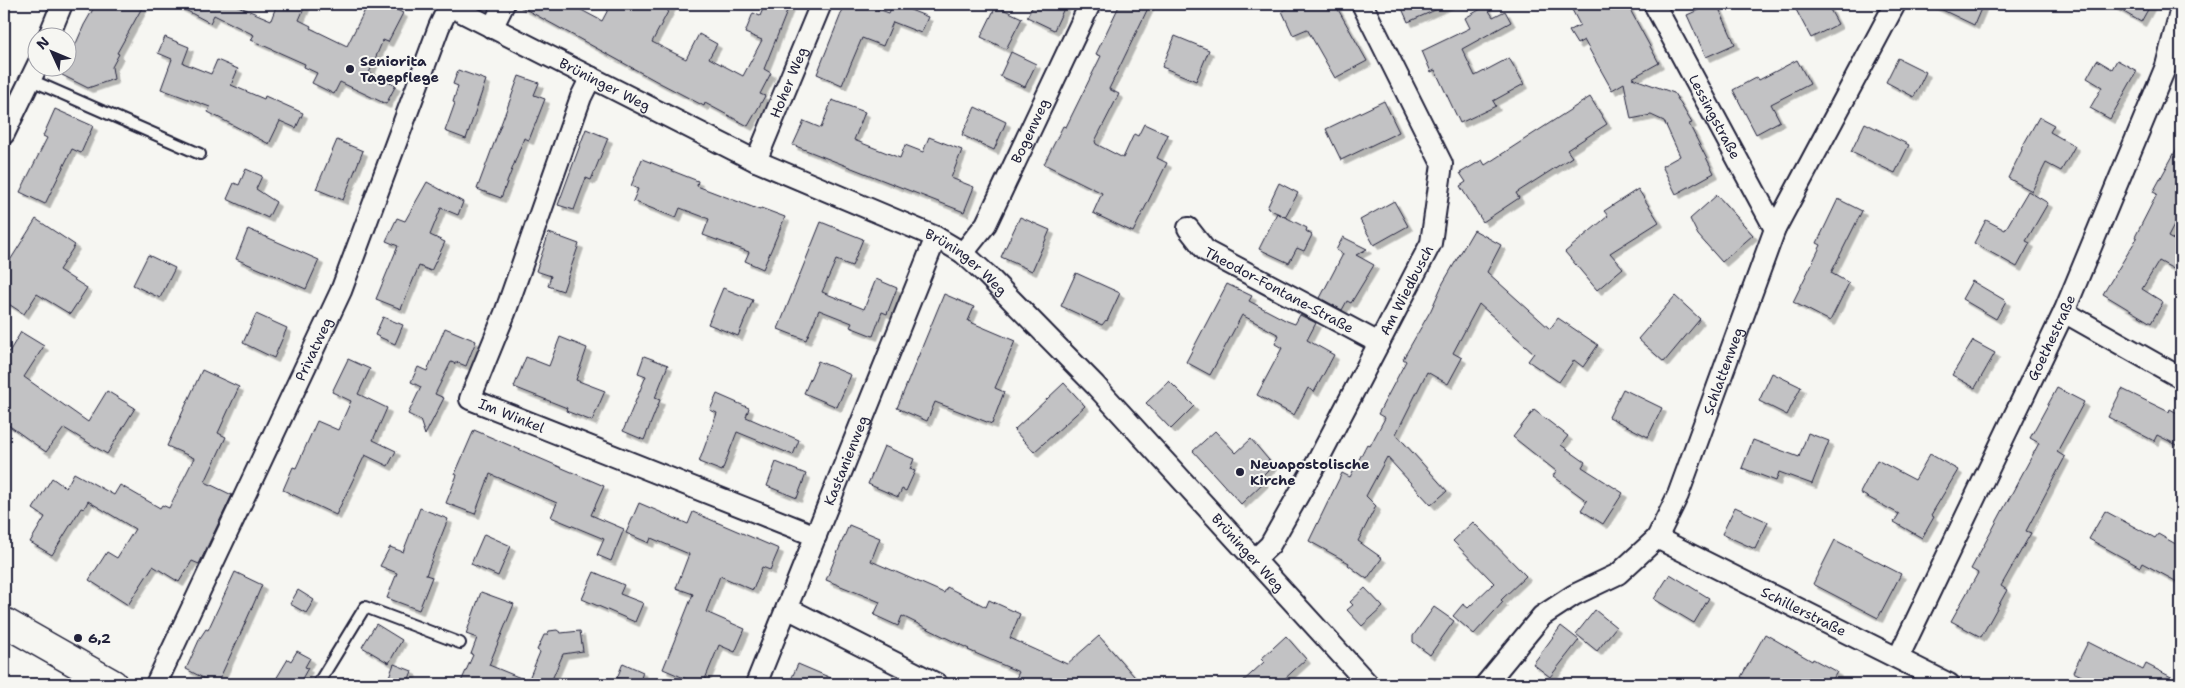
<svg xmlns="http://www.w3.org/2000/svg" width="2185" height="688" font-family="'Shantell Sans',sans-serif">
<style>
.building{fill:#c2c2c4;stroke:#22223b;filter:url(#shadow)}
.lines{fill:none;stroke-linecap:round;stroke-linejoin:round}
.lane-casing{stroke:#22223b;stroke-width:14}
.street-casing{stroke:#22223b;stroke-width:24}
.secondary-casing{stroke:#22223b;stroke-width:31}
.lane{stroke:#f6f6f2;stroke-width:10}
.street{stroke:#f6f6f2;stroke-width:20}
.secondary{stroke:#f6f6f2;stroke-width:28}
.poi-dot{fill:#22223b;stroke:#f6f6f2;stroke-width:2}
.labels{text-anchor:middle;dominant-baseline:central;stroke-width:4;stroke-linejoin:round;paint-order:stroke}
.poi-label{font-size:14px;font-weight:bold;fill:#22223b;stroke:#f6f6f2;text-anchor:start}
.street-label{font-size:14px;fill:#22223b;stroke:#f6f6f2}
</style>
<defs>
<filter id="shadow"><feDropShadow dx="4.5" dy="4.5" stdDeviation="0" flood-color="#0004"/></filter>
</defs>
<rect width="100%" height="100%" fill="#f6f6f2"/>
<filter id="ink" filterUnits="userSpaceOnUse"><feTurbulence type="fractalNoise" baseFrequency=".02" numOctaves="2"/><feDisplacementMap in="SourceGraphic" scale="10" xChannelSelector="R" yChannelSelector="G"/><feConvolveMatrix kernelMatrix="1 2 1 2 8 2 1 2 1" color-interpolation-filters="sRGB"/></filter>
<g filter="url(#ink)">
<!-- building -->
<path class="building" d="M96 4H144L117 53 119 54 112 67 114 79 88 88 62 75 65 68H68V62L84 25Z
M174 4H233L271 20 277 4H306L299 20 311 26 310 28 347 46 368 4H385L403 13 388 42 383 40 369 73 396 85 386 104 340 82 334 94 312 83 317 73 304 67 305 64 251 40 254 35 214 15 210 23Z
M516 4H570L602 21 611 4H672L652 42 686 59 699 34 717 44 709 58 743 76 762 40 745 33 753 13 760 16 765 4H790L764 69 771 73 760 94 765 96 748 126 705 103 704 106 658 82Z
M845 4H865L889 13 893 4H910L908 9 928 17 921 33 893 22 883 46 862 38 842 85 817 74Z
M1034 4H1066L1054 30 1027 17Z
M1120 4H1150L1109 89 1119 94 1095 141 1096 144 1123 158 1134 134 1138 136 1144 124 1168 135 1157 158 1167 163 1133 232 1093 213 1102 193 1044 164 1063 126 1066 127 1101 56 1096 54Z
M1298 4H1335L1367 61 1335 78 1307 29 1293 35 1282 11Z
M1400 4H1449L1408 22Z
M1569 4H1627L1659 63 1632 78 1674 93 1692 123 1689 124 1714 173 1676 194 1662 166 1680 156 1664 121 1651 115 1631 119 1624 83 1612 90 1584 40 1577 44 1569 31 1580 25Z
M1712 4H1717L1735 44 1706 57 1687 15Z
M1793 4H1827L1838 24 1811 38Z
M1930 4H1983L1974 25Z
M2110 4H2151L2141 22Z
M996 6 1022 18 1006 49 981 37Z
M1486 6 1493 17 1505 11 1511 22 1462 49 1475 76 1509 58 1524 84 1493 101 1496 106 1460 123 1435 70 1431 72 1422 51 1470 28 1465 18Z
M1175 36 1209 50 1196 81 1162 67Z
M165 37 189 47 183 63 211 74 217 60 238 69 231 85 264 99 265 96 303 113 296 128 280 121 269 144 208 112 210 107 161 89 172 59 158 53Z
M1011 52 1036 64 1025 87 1000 76Z
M1898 58 1926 72 1914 97 1886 82Z
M1797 60 1810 84 1771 104 1780 121 1756 134 1733 90 1757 77 1759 80Z
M2097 60 2112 69 2117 60 2137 71 2110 119 2090 108 2102 87 2087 78Z
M458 70 486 80 466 139 445 131 455 103 453 102 458 86 453 84Z
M519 76 539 83 534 95 545 99 529 140 524 138 501 198 477 189Z
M1590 97 1607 124 1567 150 1572 157 1516 193 1519 198 1483 222 1460 186 1466 182 1460 173 1482 160 1485 165Z
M832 100 865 112 854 140 900 158 905 145 923 152 929 137 962 150 951 178 974 187 964 212 793 145 804 121 821 128Z
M1384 101 1399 132 1341 160 1326 129Z
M975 107 1006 122 994 150 962 135Z
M55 109 93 126 81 153 72 149 45 204 20 192 47 138 43 136Z
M2039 117 2054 125 2050 132 2075 146 2061 171 2046 163 2032 191 2008 178 2022 150 2021 149Z
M1865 123 1909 145 1895 173 1851 152Z
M586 129 608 138 591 180 586 178 574 210 558 205Z
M337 140 363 151 343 200 316 189Z
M2181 141V212L2168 237 2181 244V273L2159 261 2142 289 2163 302 2151 323 2103 294 2137 238 2135 237 2157 194 2153 192Z
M642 159 698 181 697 186 760 210 761 208 785 217 763 269 745 261 749 252 703 235 709 219 680 208 676 218 633 201 638 189 631 186Z
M246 169 262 176 256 189 276 202 268 218 227 199 234 183 239 185Z
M427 182 463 202 458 215 441 208 430 235 445 242 431 271 419 266 401 309 376 299 398 246 386 241 397 218 405 221Z
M1279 183 1298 193 1285 217 1267 208Z
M1638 189 1659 222 1610 253 1623 268 1597 290 1565 252 1608 216 1604 211Z
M2028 191 2048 203 2026 241 2030 243 2017 267 1974 243 1986 220 2005 230Z
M1717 195 1753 235 1722 262 1698 235 1690 219Z
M1838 199 1862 211 1831 273 1849 283 1830 321 1793 302 1821 245 1817 243Z
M1394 201 1408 226 1374 245 1360 220Z
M1277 213 1307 228 1306 231 1312 235 1304 251 1297 248 1289 263 1259 249Z
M1020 217 1050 230 1032 271 1001 257Z
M36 219 75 245 59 270 87 288 70 314 37 294 24 314 4 301V270Z
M821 222 863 239 852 266 836 260 822 292 864 309 876 279 897 288 887 314 882 312 873 336 850 327 852 323 819 310 806 340 778 329Z
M248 229 319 260 306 289 236 259Z
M1474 230 1501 245 1487 272 1550 329 1558 318 1598 345 1583 367 1574 360 1559 382 1528 361 1534 353 1479 304 1453 353 1462 358 1448 384 1427 372 1396 434 1447 491 1431 505 1387 457 1366 496 1376 506 1358 541 1382 558 1367 579 1348 565 1349 563 1309 541 1342 473 1350 477 1367 444 1370 446 1385 418 1378 414 1406 361 1403 359 1431 310 1443 283Z
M549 233 579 244 563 291 548 286 551 276 536 271Z
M1343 237 1367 249 1356 255 1374 265 1351 303 1347 301 1342 310 1320 298 1343 254 1336 250Z
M148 255 175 268 160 298 133 285Z
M1076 273 1120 293 1107 321 1106 320 1102 325 1061 306Z
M1972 281 2006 301 1996 319 1962 299Z
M1227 284 1252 296 1249 301 1287 321 1295 324 1300 315 1316 323 1307 340 1334 355 1314 392 1308 388 1294 415 1257 395 1282 348 1275 344 1279 335 1242 315 1210 375 1186 362Z
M723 288 753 300 738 336 708 324Z
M944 294 974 307 968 321 1015 341 995 388 1004 392 992 424 935 402 927 421 897 408Z
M1675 296 1700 319 1664 362 1638 339Z
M256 314 287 328 274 358 243 343Z
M383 317 403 325 395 344 375 335Z
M445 328 476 341 466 366 456 362V364L451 362 435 394 444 398 425 435 420 420 408 414 421 387 411 382 418 367 427 371Z
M21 332 44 346 24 377 88 422 107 391 135 408 107 454 64 428 46 452 4 422V349L9 352Z
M560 337 587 348 576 380 605 391 592 421 566 411 567 408 514 387 526 357 549 366Z
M1973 341 1995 353 1975 388 1952 375Z
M644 356 668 365 655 398 660 400 644 440 623 431 646 376 638 373Z
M348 359 370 369 358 394 387 408 373 440 396 451 388 466 365 455 336 515 283 490 293 467 296 468 317 421 338 430 351 401 332 392Z
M818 361 851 375 837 407 804 393Z
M202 370 239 387 218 433 226 437 205 482 232 495 199 564 192 561 179 582 153 566 128 605 89 580 107 552 117 558 135 529 88 501 84 509 81 508 52 555 30 542 45 517 33 509 52 478 66 488 74 473 114 495 120 485 160 508 162 505 169 508 194 458 167 446Z
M1772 373 1801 387 1787 415 1759 401Z
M1169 381 1194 406 1171 429 1146 403Z
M1064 383 1085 406 1034 452 1014 430Z
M2057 388 2084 402 2057 452 2065 457 2026 531 2031 533 2001 586 2007 590 1981 637 1951 621 1978 573 1971 569 2039 443 2030 438Z
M1623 389 1662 408 1648 437 1609 417Z
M2122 389 2169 412 2170 409 2181 415V447L2157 435 2154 441 2108 417Z
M717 394 749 408 746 417 799 440 793 455 737 432 722 471 699 462 717 413 710 410Z
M1534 410 1568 436 1561 445 1585 462 1582 467 1623 493 1603 524 1581 510 1587 501 1553 476 1556 471 1513 437Z
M474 430 604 486 591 515 624 529 611 561 597 555 604 539 551 517 557 503 490 474 475 514 446 503 457 475 455 474Z
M1215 431 1236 453 1251 439 1273 465 1260 478 1264 482 1241 504 1193 451Z
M1808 433 1829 441 1812 484 1779 472 1776 481 1742 468 1753 440 1799 457Z
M884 446 914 459 910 469 915 471 906 491 902 489 898 497 868 484Z
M1930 454 1958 470 1931 515 1934 517 1922 538 1894 522 1899 514 1860 493 1877 460 1915 480Z
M776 462 806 474 797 498 767 486Z
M639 503 688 524 693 512 779 549 770 570 762 567 753 590 720 576 706 612 745 629 735 652 719 645 703 684H698L663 669 693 594 676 588 689 554 651 538 649 543 626 533Z
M1735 507 1768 522 1755 549 1722 534Z
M420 508 448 519 426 575 432 577 419 610 387 598 397 573 380 566 390 547 403 552Z
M2105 511 2155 538 2158 534 2181 547V584L2142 563 2140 567 2089 539Z
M1473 522 1526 576 1501 600 1503 602 1474 634 1453 616 1463 604 1468 608 1494 583 1453 541Z
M849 525 880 538 871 561 944 593 947 587 986 607 989 600 1020 614 1010 638 1067 664 1099 636 1141 684H1013L1019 672 968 650 969 649 902 616 898 626 874 615 880 602 826 580Z
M484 534 511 546 498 576 471 564Z
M1835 540 1901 574 1878 618 1813 584Z
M235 572 262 585 239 637 218 682 216 681 215 684 186 669 200 638 206 629 208 630Z
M594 572 624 585 620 594 643 603 635 622 582 599Z
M1670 574 1709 598 1694 623 1654 599Z
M1365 588 1383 607 1362 626 1347 610 1353 605 1350 602Z
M298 590 314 600 306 613 290 604Z
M481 592 514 604 489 665 528 681 540 652 537 650 544 635H547L549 631 557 630 561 633 580 631 583 651 563 654 550 684H460L473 655 471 654 477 638 466 634Z
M1434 607 1454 621 1430 655 1413 642V636Z
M1595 610 1616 627 1597 651 1576 634Z
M376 624 402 640 389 663 362 647Z
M1561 626 1579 640 1550 677 1533 664Z
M1765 634 1812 661 1813 659 1837 672 1830 684H1754L1741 677Z
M1286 636 1306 659 1279 684H1240L1264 662 1261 659Z
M2088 642 2143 670 2146 664 2181 682V684H2098L2073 672Z
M297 651 310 658 305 667 308 668 299 684H273L288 659 291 661Z
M623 663 643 672 639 684 617 678Z
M394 664 412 671 407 684H386Z
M798 664 845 684H789Z"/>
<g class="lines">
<!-- lane casing -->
<g class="lane-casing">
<path id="lane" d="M31 80 200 154
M318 684 365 607 460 643"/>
</g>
<!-- street casing -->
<g class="street-casing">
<g id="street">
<path id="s1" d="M446 4 756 161 936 237 963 253 986 274 1095 385 1368 684"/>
<path id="s2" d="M1654 4 1775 229"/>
<path d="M492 28 504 4"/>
<path d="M48 38 62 4"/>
<path id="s3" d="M591 77 581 97 505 313 470 399 816 536"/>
<path d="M4 134 38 64"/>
<path id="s4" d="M756 161 821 4"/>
<path id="s5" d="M1188 228 1206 251 1379 343"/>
<path id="s6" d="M963 253 986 224 1090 4"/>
<path d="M2064 312 2181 378"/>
<path id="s7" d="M1657 538 1949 684"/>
<path id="s8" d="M1254 560 1270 545 1316 464 1431 243 1442 164 1362 4"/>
<path d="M787 608 937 684"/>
<path id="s9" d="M1898 658 2064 312 2166 66 2181 8"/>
<path id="s10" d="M156 684 341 291 439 27 449 6"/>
<path id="s11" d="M756 684 936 237"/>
<path id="s12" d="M1486 684 1542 616 1574 595 1618 574 1657 538 1678 495 1775 229 1895 4"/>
</g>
</g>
<!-- secondary casing -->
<g class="secondary-casing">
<path id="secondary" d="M4 622 113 684"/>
</g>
<!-- lane -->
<use href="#lane" class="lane"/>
<!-- street -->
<use href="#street" class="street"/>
<!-- secondary -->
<use href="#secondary" class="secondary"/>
</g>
</g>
<!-- markers -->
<g class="poi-dot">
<circle cx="350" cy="69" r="5"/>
<circle cx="1240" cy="472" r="5"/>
<circle cx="78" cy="638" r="5"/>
</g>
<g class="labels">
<!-- poi labels -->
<g class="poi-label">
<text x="360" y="61">Seniorita<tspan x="360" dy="16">Tagepflege</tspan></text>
<text x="1250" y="464">Neuapostolische<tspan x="1250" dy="16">Kirche</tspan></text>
<text x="88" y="638">6,2</text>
</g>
<!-- street labels -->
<g class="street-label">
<text stroke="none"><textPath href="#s4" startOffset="85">Hoher Weg</textPath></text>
<text stroke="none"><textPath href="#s1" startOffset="178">Brüninger Weg</textPath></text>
<text stroke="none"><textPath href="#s2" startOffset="128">Lessingstraße</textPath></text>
<text stroke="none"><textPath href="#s6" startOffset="140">Bogenweg</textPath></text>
<text stroke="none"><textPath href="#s1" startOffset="582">Brüninger Weg</textPath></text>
<text stroke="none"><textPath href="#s5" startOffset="112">Theodor-Fontane-Straße</textPath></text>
<text stroke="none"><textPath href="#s8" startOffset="311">Am Wiedbusch</textPath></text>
<text stroke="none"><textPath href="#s9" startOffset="355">Goethestraße</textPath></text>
<text stroke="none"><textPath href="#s10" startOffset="370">Privatweg</textPath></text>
<text stroke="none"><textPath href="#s12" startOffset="408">Schlattenweg</textPath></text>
<text stroke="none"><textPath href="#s3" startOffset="389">Im Winkel</textPath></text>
<text stroke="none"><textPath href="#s11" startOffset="241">Kastanienweg</textPath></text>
<text stroke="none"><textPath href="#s1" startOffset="988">Brüninger Weg</textPath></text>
<text stroke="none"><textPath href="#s7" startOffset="164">Schillerstraße</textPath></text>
</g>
</g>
<!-- margin -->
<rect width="2185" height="688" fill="none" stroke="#f6f6f2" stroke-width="20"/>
<rect x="10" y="10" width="2165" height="668" fill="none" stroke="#22223b" stroke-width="2" filter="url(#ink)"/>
<!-- north arrow -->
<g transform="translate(52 52) rotate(314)"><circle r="24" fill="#f6f6f2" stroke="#a1a1a9"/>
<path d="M0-4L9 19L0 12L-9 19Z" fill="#22223b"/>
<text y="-8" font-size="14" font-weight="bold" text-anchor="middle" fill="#22223b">N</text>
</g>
</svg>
